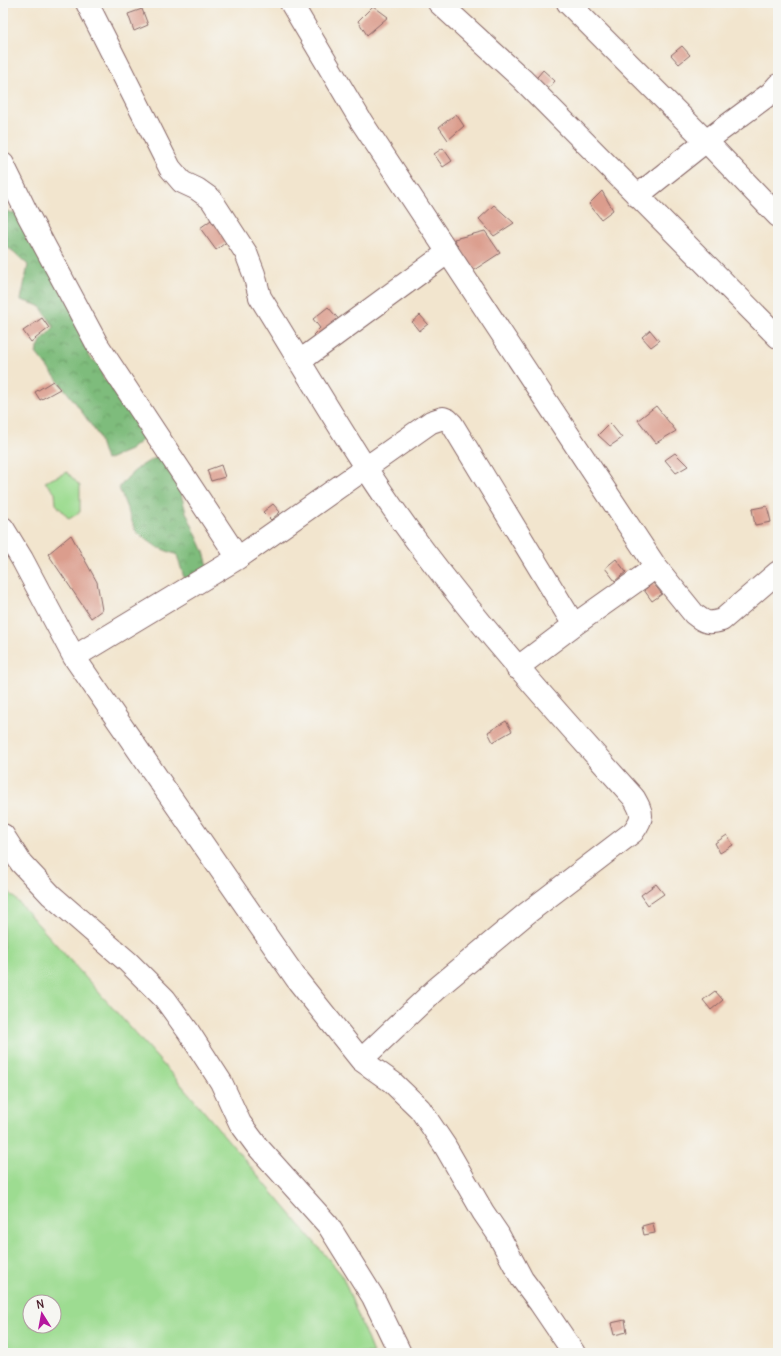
<svg xmlns="http://www.w3.org/2000/svg" width="781" height="1356" font-family="Delius,sans-serif">
<style>
.green{fill:#9ddc91;stroke:#747e5e;fill-rule:evenodd}
.forest{fill:url(#forest-crowns);stroke:#646e53}
.building{fill:#db9d8d}
.lines{fill:none;stroke-linecap:round;stroke-linejoin:round}
.minor-casing{stroke:#856464;stroke-width:24}
.minor{stroke:#fff;stroke-width:22}
</style>
<defs>
<pattern id="forest-crowns" width="20" height="18" patternUnits="userSpaceOnUse"><rect width="20" height="18" fill="#7ebc7b"/><path d="M2 6a3 3 0 1 1 6 0M12 15a3 3 0 1 1 6 0" fill="none" stroke="#699865"/></pattern>
</defs>
<rect width="100%" height="100%" fill="#f6f6f2"/>
<filter id="ink" filterUnits="userSpaceOnUse"><feTurbulence type="fractalNoise" baseFrequency=".025" numOctaves="2"/><feDisplacementMap in="SourceGraphic" scale="8" xChannelSelector="R" yChannelSelector="G"/><feConvolveMatrix kernelMatrix="1 2 1 2 8 2 1 2 1" color-interpolation-filters="sRGB"/></filter>
<filter id="wash" filterUnits="userSpaceOnUse"><feTurbulence type="fractalNoise" baseFrequency=".012" numOctaves="4" result="noise"/><feDisplacementMap in="SourceGraphic" scale="16" xChannelSelector="R" yChannelSelector="G"/><feGaussianBlur stdDeviation="0.9" result="paint"/><feColorMatrix in="noise" values="0 0 0 0 0 0 0 0 0 0 0 0 0 0 0 0 0 1.4 0 .05"/><feComposite in="paint" operator="in"/></filter>
<g filter="url(#wash)">
<rect width="100%" height="100%" fill="#f2e5ce"/>
<!-- green -->
<path class="green" d="M67 472 80 486V512L69 519 56 504 55 493 45 482Z
M3 885 185 1089 342 1275 373 1353H3ZM30 1302H54V1326H30Z"/>
<!-- forest -->
<path class="forest" d="M3 210 20 215 89 340 88 356 101 366 103 378 125 398 148 435 130 450 106 460 98 435 75 402 36 353 41 341 54 327 40 306 21 300 28 265 14 252 3 244Z
M165 454 175 472 186 512 204 552 209 569 186 584 177 555 157 547 136 532 119 488C131 471 146 461 165 454Z"/>
<g id="blocks">
<!-- building -->
<path class="building" d="M373 6 388 17 367 35 358 21Z
M142 9 148 25 134 31 128 14Z
M682 46 690 55 679 64 671 55Z
M543 70 555 81 544 93 532 83Z
M456 114 464 126 448 140 439 127Z
M443 148 452 161 443 167 434 154Z
M602 191 613 210 601 219 589 204Z
M494 205 514 223 494 236 479 219Z
M214 218 229 240 216 250 200 228Z
M485 231 500 253 471 272 454 239Z
M328 307 342 323 319 342 313 335 320 328 313 319Z
M420 315 428 324 419 331 412 322Z
M42 318 49 328 31 342 23 331Z
M650 330 659 341 651 347 642 337Z
M53 381 60 389 40 400 35 392Z
M656 406 676 431 656 443 638 420Z
M610 423 622 438 610 446 598 435Z
M675 453 688 466 676 473 665 460Z
M221 465 225 477 211 481 207 470Z
M273 504 280 512 271 520 263 512Z
M767 506 771 522 755 525 752 509Z
M71 535 97 582 102 610 91 618 48 554Z
M616 559 626 572 615 581 605 568Z
M653 583 662 594 652 601 644 590Z
M506 721 512 731 493 742 488 732Z
M727 835 733 845 720 853 715 843Z
M656 884 664 894 648 905 641 895Z
M715 991 723 1000 711 1010 703 1000Z
M653 1223 655 1233 644 1235 642 1226Z
M625 1320 627 1332 614 1335 611 1323Z"/>
</g>
</g>
<g filter="url(#ink)">
<use href="#blocks" fill-opacity="0" stroke="#856464" stroke-width="1"/>
<g class="lines">
<!-- minor casing -->
<g class="minor-casing">
<path id="minor" d="M87 3 170 168 182 182 197 189 211 199 246 253 254 274 260 297C313 382 363 471 424 551 489 637 562 718 634 798 643 814 644 817 633 832L526 914 436 989 361 1060
M291 3 361 121 656 567 694 614C705 623 709 624 722 620L778 572
M439 3 522 79 778 337
M568 3 706 141 778 216
M3 164 28 215 97 344 238 558
M637 196 706 141 771 93 778 85
M300 361 447 253
M3 528 22 559 74 657 225 876 298 981 361 1060 392 1082 420 1109 445 1146 483 1212 498 1234 522 1279 540 1303 574 1353
M74 657 238 558 431 422 443 418 448 420 452 424 574 625
M517 668 574 625 656 567
M3 835 21 863 51 895 128 962 165 999 188 1031 221 1082 240 1123 257 1146 328 1225 373 1297 400 1353"/>
</g>
<!-- minor -->
<use href="#minor" class="minor"/>
</g>
</g>
<!-- margin -->
<rect width="781" height="1356" fill="none" stroke="#f6f6f2" stroke-width="16"/>
<!-- north arrow -->
<g transform="translate(42 1314) rotate(349)"><circle r="19" fill="#f6f6f2" stroke="#b1a0a2"/>
<path d="M0-3L7 15L0 10L-7 15Z" fill="#b5179e"/>
<text y="-6" font-size="11" font-weight="bold" text-anchor="middle" fill="#4a1f2b">N</text>
</g>
</svg>
